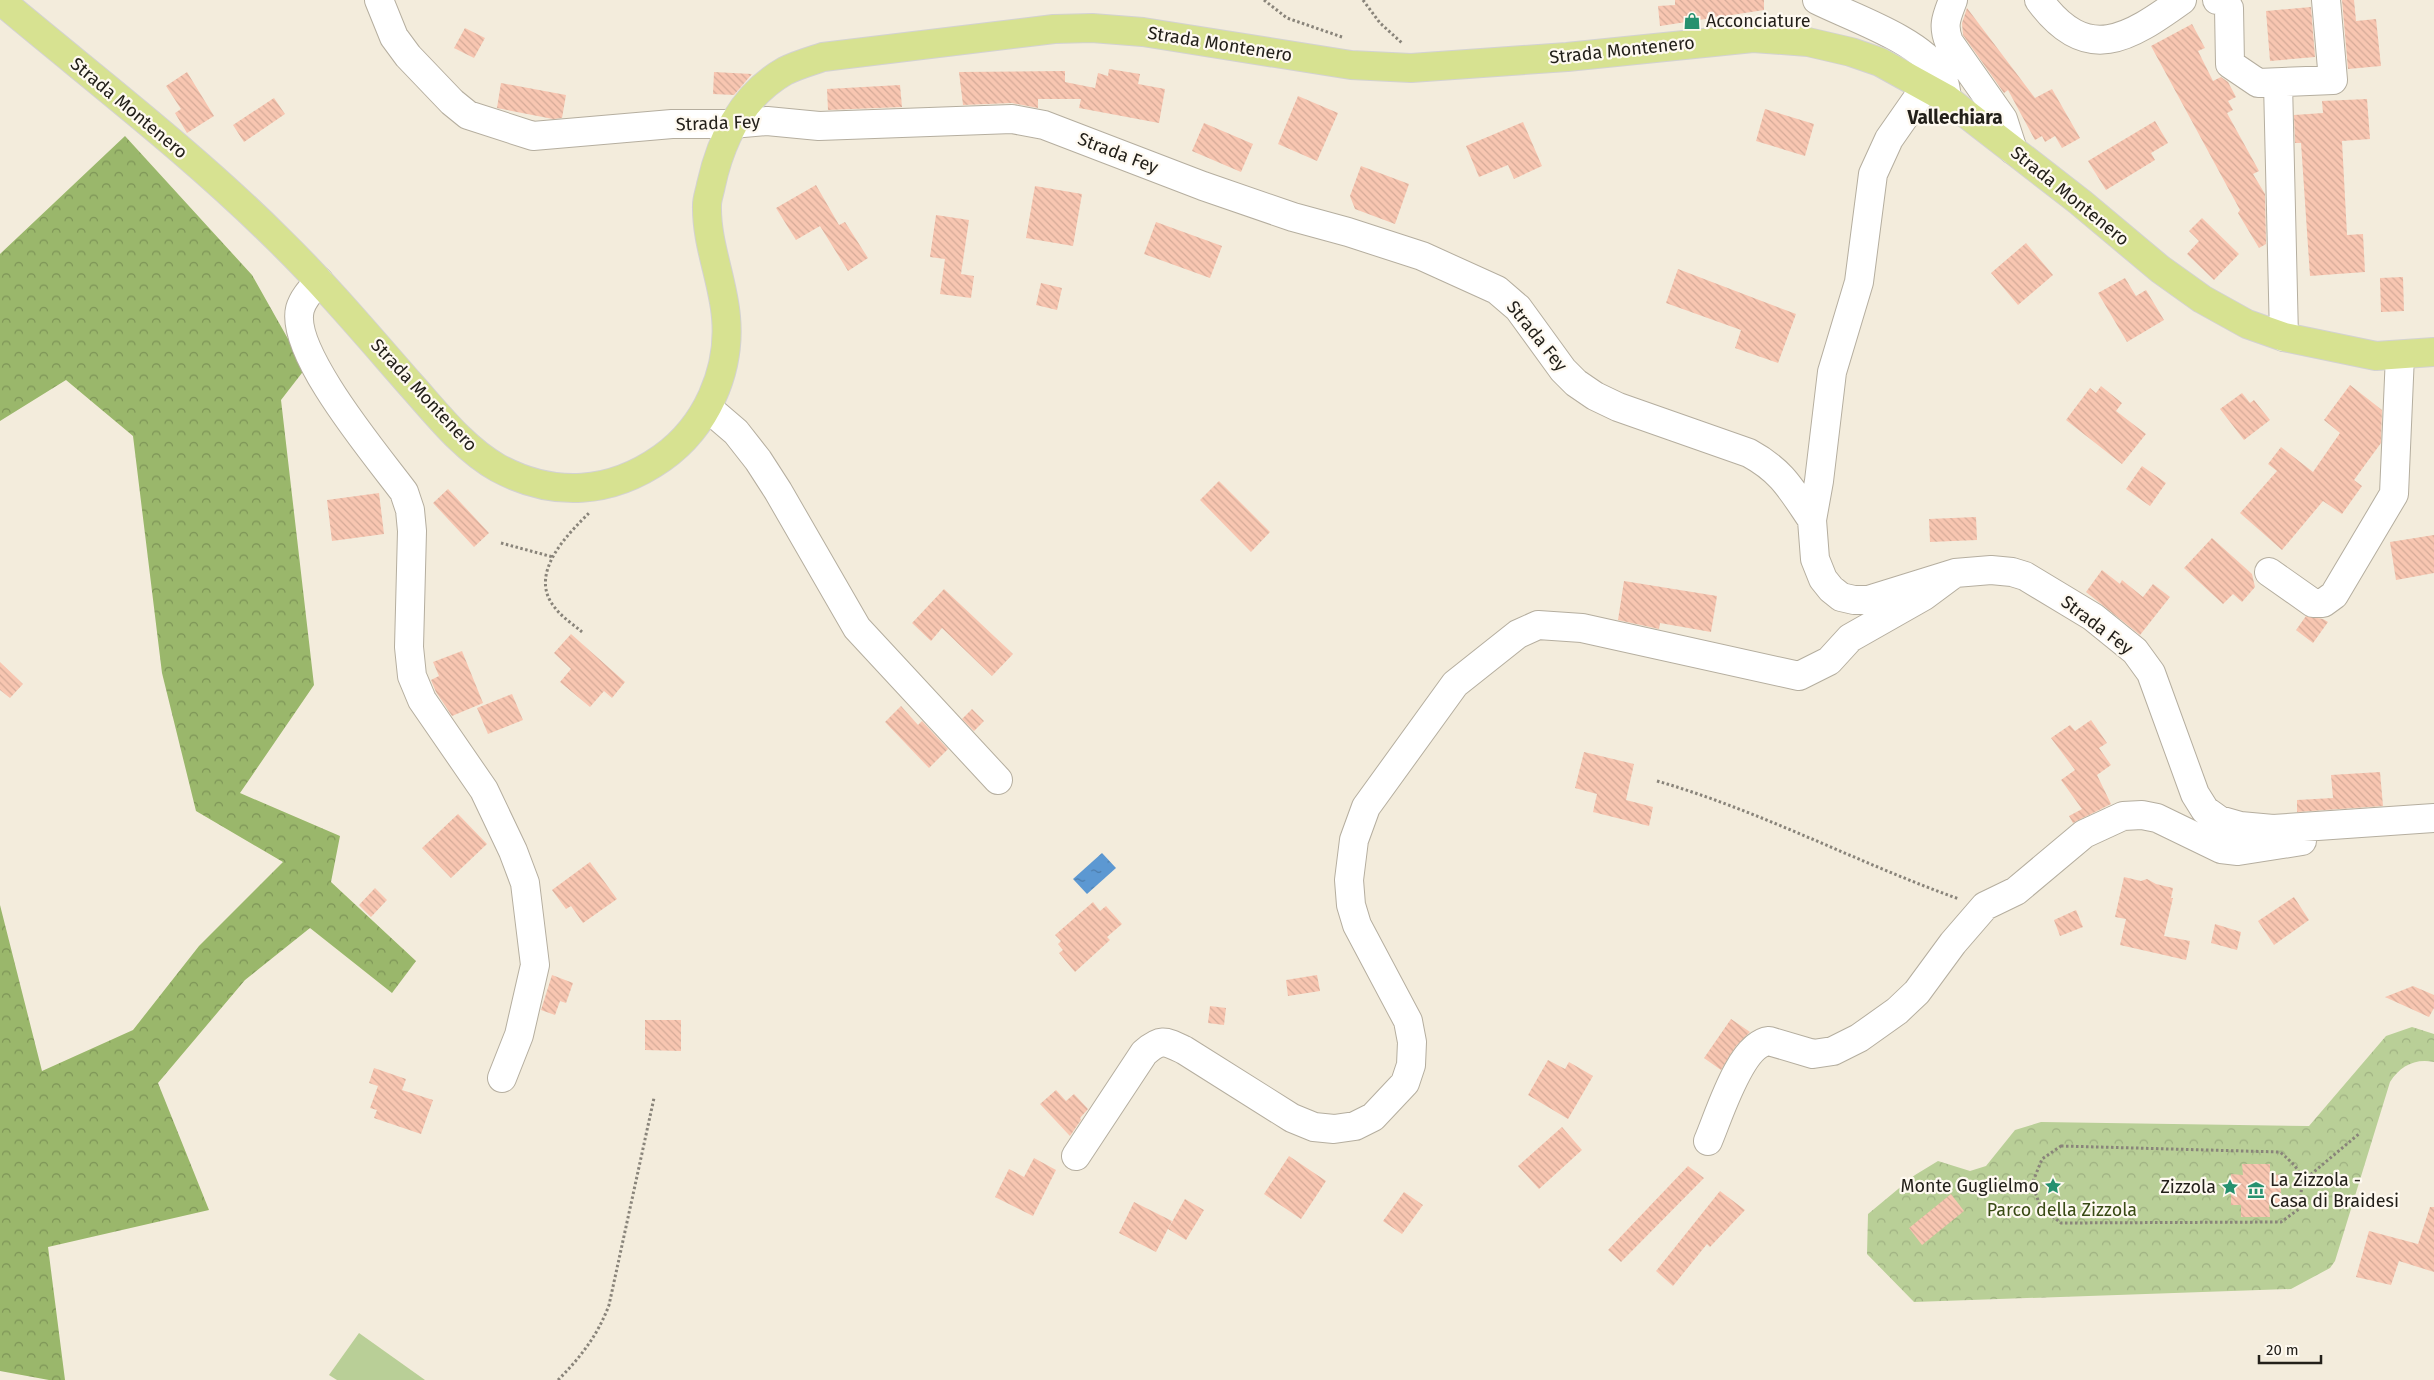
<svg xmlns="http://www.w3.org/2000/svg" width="2434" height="1380" font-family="'Fira Sans',sans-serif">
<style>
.forest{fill:url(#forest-crowns)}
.park{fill:url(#park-crowns)}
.garden{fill:#b9cf97}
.water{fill:url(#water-ripples)}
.building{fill:url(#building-back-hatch)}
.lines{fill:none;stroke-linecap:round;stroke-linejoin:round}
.minor-casing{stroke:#b5ae9f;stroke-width:30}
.major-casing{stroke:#d3d2d1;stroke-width:30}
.path{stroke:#89847a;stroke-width:3;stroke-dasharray:2.5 2.5;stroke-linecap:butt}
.minor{stroke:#fff;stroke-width:28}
.major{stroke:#d7e291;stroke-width:28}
.labels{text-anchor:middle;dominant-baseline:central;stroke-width:4.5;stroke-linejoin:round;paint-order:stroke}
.poi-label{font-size:18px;fill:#23201a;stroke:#fef9f0;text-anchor:start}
.street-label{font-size:18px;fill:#23201a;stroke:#fef9f0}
.park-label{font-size:18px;fill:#384a14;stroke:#fef9f0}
.neighbourhood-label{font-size:19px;font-weight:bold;fill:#23201a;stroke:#fef9f0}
</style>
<defs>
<pattern id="forest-crowns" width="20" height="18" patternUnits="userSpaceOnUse" patternTransform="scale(1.25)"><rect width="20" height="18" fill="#9ab76b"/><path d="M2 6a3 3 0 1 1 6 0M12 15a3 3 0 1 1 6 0" fill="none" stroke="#7d9457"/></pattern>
<pattern id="park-crowns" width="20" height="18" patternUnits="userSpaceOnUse" patternTransform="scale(1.25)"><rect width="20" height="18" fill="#b9cf97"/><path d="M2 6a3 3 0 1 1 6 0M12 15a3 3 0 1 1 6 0" fill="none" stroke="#9fb182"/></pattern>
<pattern id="water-ripples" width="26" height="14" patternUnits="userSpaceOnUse" patternTransform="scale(1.25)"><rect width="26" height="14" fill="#5c98d2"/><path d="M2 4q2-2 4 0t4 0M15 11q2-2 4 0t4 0" fill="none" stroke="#4c7caa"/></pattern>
<pattern id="building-back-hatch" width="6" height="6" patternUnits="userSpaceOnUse" patternTransform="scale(1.25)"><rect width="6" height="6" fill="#f8c6b1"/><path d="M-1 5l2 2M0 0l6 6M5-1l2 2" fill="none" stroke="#d4aa98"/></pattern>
</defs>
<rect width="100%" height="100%" fill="#f3ecdc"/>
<!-- forest -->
<path class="forest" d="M125 136 252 275 305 369 281 400 314 685 240 793 340 836 331 882 416 961 392 993 310 928 245 980 158 1083 209 1210 48 1247 65 1380H49L0 1371V905L42 1071 133 1030 199 946 283 862 196 811 162 673 133 436 66 380 0 421V254Z"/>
<!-- park -->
<path class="park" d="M2412 1027 2434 1034V1062C2415 1058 2400 1066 2390 1082L2335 1261 2330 1268 2291 1289 1914 1302 1867 1254 1868 1214 1915 1175 1938 1161 1970 1171 1986 1166 2015 1130 2041 1122 2309 1126 2386 1036Z"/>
<!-- garden -->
<path class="garden" d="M359 1333 425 1380H337L329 1375Z"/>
<!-- water -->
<path class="water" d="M1102 853 1116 868 1087 894 1073 879Z"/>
<!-- building -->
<path class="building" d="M1675 0H1764V10L1660 26 1658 6 1675 5Z
M2342 0H2354L2356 21 2376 19 2381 66 2348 69Z
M2311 7 2315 57 2270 61 2266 11Z
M1967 8 2035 98 2052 89 2080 138 2062 148 2055 136 2045 142 2042 136 2035 140 2008 90 2004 93 1963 35 1962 23Z
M2192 24 2205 48 2198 51 2213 81 2221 77 2228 82 2236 97 2228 101 2233 110 2227 113 2259 171 2253 174 2265 194 2266 244 2259 248 2238 213 2240 210 2151 46Z
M465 28 485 38 474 58 454 48Z
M1109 69 1140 74 1138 84 1165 89 1159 123 1079 108 1081 99H1038V108L1012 103 963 105 959 72 1065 71V82L1095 88 1098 73 1108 76Z
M187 72 214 116 187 133 175 113 181 109 166 86Z
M714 72 752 74 734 95 713 94Z
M501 83 566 95 562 118 553 119 497 108Z
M900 85 902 107 828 110 827 89Z
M1298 96 1338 113 1317 161 1278 144Z
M274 98 285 114 244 142 233 125Z
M2367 99 2370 139 2342 141 2347 235 2363 234 2365 272 2310 276 2301 143H2295L2294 115 2323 113 2322 101Z
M1765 109 1814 124 1805 156 1756 141Z
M2155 121 2168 143 2151 153 2155 160 2106 190 2088 161Z
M1523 122 1542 166 1514 179 1508 165 1479 177 1466 146Z
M1204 123 1253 144 1241 172 1192 151Z
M1361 166 1409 184 1395 224 1355 209 1350 196Z
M816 185 839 225 845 222 868 258 848 271 820 226 796 240 776 208Z
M1035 186 1082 194 1073 246 1026 238Z
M936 215 969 220 961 274 974 276 971 298 940 294 945 259 930 257Z
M2202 218 2239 254 2214 280 2187 254 2199 241 2189 231Z
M1156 222 1222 246 1210 278 1144 254Z
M2026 243 2053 275 2018 305 1991 273Z
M1678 269 1796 314 1778 363 1735 348 1741 330 1666 303Z
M2403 277 2404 311 2381 312 2380 278Z
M2125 278 2136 296 2146 290 2164 320 2127 342 2098 293Z
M1041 283 1062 288 1057 310 1036 305Z
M2350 385 2382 410 2381 443 2354 480 2362 486 2342 514 2323 501 2282 550 2240 513 2277 471 2268 464 2281 447 2313 472 2340 433 2324 420Z
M2101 386 2122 403 2116 411 2146 434 2122 464 2066 420 2090 388 2096 393Z
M2242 393 2250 403 2254 400 2270 420 2244 440 2220 409Z
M2142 466 2166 483 2150 506 2126 489Z
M1219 481 1270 532 1251 552 1200 500Z
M448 489 489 533 474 547 433 503Z
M379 493 384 534 332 541 327 500Z
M1976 517 1977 540 1930 542 1929 519Z
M2434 535V573L2396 580 2390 542Z
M2212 538 2252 574 2255 587 2242 602 2233 594 2223 604 2184 568Z
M2102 570 2120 584 2122 580 2143 597 2153 584 2170 597 2140 635 2086 592Z
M1624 581 1717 596 1711 632 1660 623 1659 629 1618 620Z
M944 589 1013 654 992 676 942 628 931 641 912 623Z
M2306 616 2323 619 2328 622 2313 643 2296 630Z
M571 634 625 682 612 698 604 691 590 707 560 682 571 669 554 653Z
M462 651 483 703 452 716 436 692 431 680 439 676 433 662Z
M0 662 23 684 10 698 0 690Z
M512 694 523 720 488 734 477 708Z
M901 706 918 725 922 721 948 749 929 768 885 722Z
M972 709 984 721 974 731 962 719Z
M2091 720 2107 743 2099 748 2111 765 2097 775 2111 804 2073 823 2069 816 2082 809 2061 780 2075 770 2051 738 2070 725 2075 731Z
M1584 752 1634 764 1626 800 1653 807 1649 826 1593 812 1597 794 1575 788Z
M2380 772 2383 806 2297 812V800L2333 798 2331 775Z
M458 814 487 844 451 878 422 848Z
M590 862 617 899 583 923 571 906 566 909 552 890Z
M2124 877 2141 881 2147 879 2156 884 2173 888 2171 898H2173L2164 936 2190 941 2186 960 2120 945 2126 919 2115 917Z
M375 888 387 900 371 917 359 905Z
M2294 897 2309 920 2274 945 2258 921Z
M1093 902 1100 911 1106 906 1122 924 1107 937 1110 940 1075 972 1059 953 1063 950 1058 944 1061 941 1055 935Z
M2076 910 2083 927 2060 936 2054 920Z
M2215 924 2241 932 2237 950 2211 943Z
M552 975 573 983 566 1003 560 1001 555 1015 541 1010Z
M1317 975 1320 991 1288 996 1286 980Z
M2413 986 2434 995V1008L2429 1017 2385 997Z
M1210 1006 1226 1008 1224 1025 1208 1023Z
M1731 1019 1750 1032 1736 1046 1721 1070 1704 1058Z
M645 1020H681V1051L645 1050Z
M1548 1060 1565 1069 1569 1062 1593 1076 1568 1119 1528 1095Z
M374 1068 406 1079 402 1090 433 1100 421 1134 374 1118 377 1110 370 1108 378 1086 369 1083Z
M1056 1090 1066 1101 1074 1094 1088 1109 1080 1118 1081 1120 1070 1136 1040 1104Z
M1562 1127 1582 1150 1539 1189 1518 1166Z
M1289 1156 1326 1181 1301 1219 1264 1194Z
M1034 1158 1056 1170 1033 1216 995 1197 1009 1169 1024 1177Z
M2242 1164H2270V1174L2281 1175V1205H2269L2270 1217H2241V1205H2231V1174L2243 1175Z
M1688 1166 1704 1178 1621 1262 1608 1250Z
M1720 1191 1745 1210 1710 1247 1707 1244 1673 1286 1656 1271Z
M1404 1192 1423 1205 1402 1234 1383 1221Z
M1951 1194 1964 1211 1922 1245 1909 1228Z
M1185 1199 1204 1210 1186 1240 1168 1229Z
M1134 1202 1172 1221 1156 1252 1119 1233Z
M2430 1207H2434V1272L2399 1261 2391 1285 2356 1277 2369 1231 2418 1244Z"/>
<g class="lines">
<!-- minor casing -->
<g class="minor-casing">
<path id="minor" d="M379 0 394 37 408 56 452 102 468 115 533 136 672 124H732L767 121 819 126 1012 119 1044 125 1203 186 1293 217 1348 232 1422 256 1497 290 1518 308 1563 370 1576 383 1595 396 1618 407 1749 453C1782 471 1791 489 1812 520
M1817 0C1851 17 1920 40 1940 73 1945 81 1946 90 1947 99
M1953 0C1947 16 1942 25 1949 42L2003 119 2013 150
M2039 0C2087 66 2129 38 2182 0
M2217 0 2223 1 2229 8 2230 64 2258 83 2333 80 2326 0
M2278 83 2284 337
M1926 86 1889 139 1873 174 1859 282 1832 372 1819 481 1812 520 1815 559 1823 579 1831 589 1841 597 1854 600H1868L1955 573 1991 570 2012 572 2025 576 2093 617 2135 651 2151 673 2195 794 2205 810 2219 820 2240 826 2273 829 2434 818
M319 281C312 289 303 298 300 309 289 352 378 457 404 492L410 510 412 531 409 647 412 676 422 700 484 790 513 851 525 883 535 965 519 1035 502 1078
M708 408 736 432 758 460 778 491 857 628 998 780
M2269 572 2313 603H2323L2334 595 2394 494 2400 355
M1708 1141C1719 1116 1740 1044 1769 1041L1813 1054 1833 1051 1859 1038 1897 1011 1917 992 1953 943 1985 906 2016 891 2084 834 2123 816 2142 815 2157 818 2221 849 2238 851 2302 841
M1076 1156 1144 1053C1161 1038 1165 1041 1184 1050L1292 1118 1314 1127 1334 1129 1355 1126 1373 1117 1405 1083 1411 1065 1412 1042 1408 1021 1357 925 1351 905 1349 880 1354 840 1366 807 1455 684 1518 634 1538 625 1582 628 1799 676 1829 661 1850 638 1924 596 1955 573"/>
</g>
<!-- major casing -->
<g class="major-casing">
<path id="major" d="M0 0C94 79 193 154 280 241 326 286 368 336 411 385 437 414 464 449 498 468 554 498 611 494 662 458 706 427 731 371 726 317 723 280 706 243 707 205 707 199 710 191 711 185 721 139 743 95 785 71 797 65 811 61 823 57L1054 29 1092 28 1143 32 1351 65 1411 68 1567 57 1753 38 1808 42 1851 52 1880 62 1947 99 2080 202 2160 269 2202 299 2247 324 2284 337 2376 356 2434 352"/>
</g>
<!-- path -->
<path class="path" d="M1264 0 1287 18 1342 37
M1363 0 1380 23 1402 43
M501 543 553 557
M582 632C574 625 563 618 556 609 526 575 567 535 590 512
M1657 781C1761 811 1858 863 1959 899
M2061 1146 2280 1152C2306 1174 2303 1177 2299 1209L2281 1222 2061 1223 2041 1208 2032 1184 2042 1159Z
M2303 1181 2360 1133
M1978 1194 2032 1184
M558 1380C580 1358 598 1335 609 1305L654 1098"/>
<!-- minor -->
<use href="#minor" class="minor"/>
<!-- major -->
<use href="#major" class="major"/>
</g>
<!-- icons -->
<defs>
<g id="shop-bare" transform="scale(1.35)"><path d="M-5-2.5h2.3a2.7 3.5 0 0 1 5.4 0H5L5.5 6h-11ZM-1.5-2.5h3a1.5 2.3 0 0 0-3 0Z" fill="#26916f" stroke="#fef9f0" stroke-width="2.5" paint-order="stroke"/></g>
<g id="sight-bare" transform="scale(1.35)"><path d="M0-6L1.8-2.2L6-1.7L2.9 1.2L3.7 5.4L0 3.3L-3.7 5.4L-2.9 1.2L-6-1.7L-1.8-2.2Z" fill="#26916f" stroke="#fef9f0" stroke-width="2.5" paint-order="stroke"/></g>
<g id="museum-bare" transform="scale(1.35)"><path d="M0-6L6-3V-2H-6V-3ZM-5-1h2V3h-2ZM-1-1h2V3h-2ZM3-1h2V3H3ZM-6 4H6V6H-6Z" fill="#26916f" stroke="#fef9f0" stroke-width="2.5" paint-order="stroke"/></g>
</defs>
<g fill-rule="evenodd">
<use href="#shop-bare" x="1692" y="21"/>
<use href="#sight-bare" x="2053" y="1186"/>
<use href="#sight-bare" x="2230" y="1187"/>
<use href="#museum-bare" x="2256" y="1190"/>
</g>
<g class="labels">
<!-- poi labels -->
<g class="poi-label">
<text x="1706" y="21">Acconciature</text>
<text x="2270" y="1180">La Zizzola -<tspan x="2270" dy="21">Casa di Braidesi</tspan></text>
<text x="2039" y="1186" text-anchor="end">Monte Guglielmo</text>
<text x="2216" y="1187" text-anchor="end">Zizzola</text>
</g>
<!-- street labels -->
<g class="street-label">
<text transform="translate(1220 44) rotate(9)">Strada Montenero</text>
<text transform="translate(1622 50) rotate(-6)">Strada Montenero</text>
<text transform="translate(129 108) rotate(40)">Strada Montenero</text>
<text transform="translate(718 123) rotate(-2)">Strada Fey</text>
<text transform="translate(1118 153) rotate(21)">Strada Fey</text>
<text transform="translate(2070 196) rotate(39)">Strada Montenero</text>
<text transform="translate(1537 336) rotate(51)">Strada Fey</text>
<text transform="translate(424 395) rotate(47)">Strada Montenero</text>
<text transform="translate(2097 625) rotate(37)">Strada Fey</text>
</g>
<!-- park labels -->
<g class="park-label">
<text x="2062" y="1210">Parco della Zizzola</text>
</g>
<!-- neighbourhood labels -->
<g class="neighbourhood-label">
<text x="1955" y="117">Vallechiara</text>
</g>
</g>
<!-- scale -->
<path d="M2259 1355v8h62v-8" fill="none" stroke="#23201a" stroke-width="2.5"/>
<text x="2266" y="1355" font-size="15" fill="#23201a" stroke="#fef9f0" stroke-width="4" paint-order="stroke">20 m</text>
</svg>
